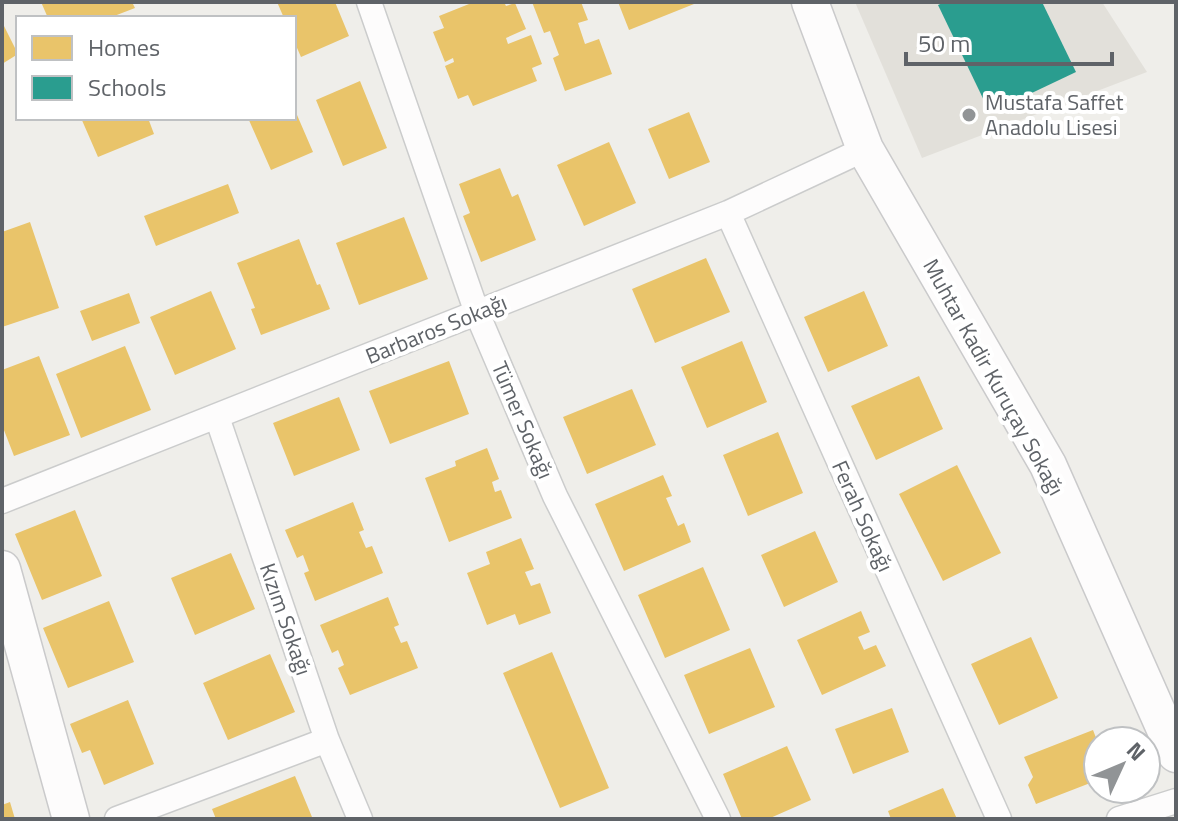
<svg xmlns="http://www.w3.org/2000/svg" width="1178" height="821" font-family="'Titillium Web',sans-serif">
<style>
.education{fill:#e2e0da}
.homes{fill:#e9c46a}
.schools{fill:#2a9d8f}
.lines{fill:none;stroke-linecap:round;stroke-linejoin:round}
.street-casing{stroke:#cbcccc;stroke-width:27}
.secondary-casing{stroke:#cacacb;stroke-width:39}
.street{stroke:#fdfcfc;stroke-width:24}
.secondary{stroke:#fdfcfc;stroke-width:36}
.poi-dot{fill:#919496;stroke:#fff;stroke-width:3}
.labels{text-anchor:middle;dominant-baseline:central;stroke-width:8;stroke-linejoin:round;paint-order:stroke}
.poi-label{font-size:22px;fill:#5f6368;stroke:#fff;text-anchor:start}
.street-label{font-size:22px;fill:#5f6368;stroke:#fff}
</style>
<rect width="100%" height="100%" fill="#efeeea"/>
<!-- education -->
<path class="education" d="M855 2H1102L1147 72 922 158Z"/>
<!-- homes -->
<path class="homes" d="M41 2H132L135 8 109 18H48Z
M277 2H335L349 36 301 57 294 41V18H284Z
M474 2H504L506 6 515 3 526 29 506 38 508 44 531 35 542 64 532 68 537 81 473 106 468 95 458 99 445 66 454 62 453 58 445 62 433 32 444 28 439 16Z
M532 2H581L588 20 578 23 585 44 599 39 612 74 565 91 553 58 559 55 550 31 544 33Z
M618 2H699L629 30Z
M2 22 18 54 2 64Z
M360 81 387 148 343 166 316 100Z
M294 108 313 152 271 170 248 118H294Z
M689 112 710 162 669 179 648 129Z
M81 118H148L154 134 98 157Z
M609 142 636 203 584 226 557 165Z
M500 168 512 197 518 194 536 240 481 262 463 216 470 213 459 184Z
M228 184 239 213 156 246 144 216Z
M404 217 428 279 359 305 336 243Z
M30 222 59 308 2 327V232Z
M299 239 317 285 320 284 330 309 261 335 251 309 255 308 237 263Z
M706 258 730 312 655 343 632 289Z
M211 291 236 349 175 375 150 317Z
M864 291 888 346 828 372 804 317Z
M129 293 140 323 92 341 80 311Z
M742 341 767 402 707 428 681 367Z
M125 346 151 410 81 438 56 374Z
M39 356 70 435 14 456 2 425V370Z
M449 361 469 414 390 444 369 391Z
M919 376 943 429 876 460 851 406Z
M632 389 656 445 587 474 563 417Z
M339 397 360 450 294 476 273 423Z
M778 432 803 493 748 516 723 455Z
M487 448 499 479 492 482 495 492 501 490 512 518 449 542 425 478 456 466 455 461Z
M957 465 1001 553 943 581 899 494Z
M663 475 672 496 666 498 678 526 684 523 691 542 624 571 595 504Z
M353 502 364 530 359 532 366 548 372 546 383 573 315 601 304 573 309 571 303 555 297 558 285 530Z
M75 510 102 576 42 600 15 534Z
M815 531 838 582 784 607 761 555Z
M521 538 534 569 525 572 531 586 540 583 551 613 519 625 515 614 487 625 467 573 490 564 486 552Z
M231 553 255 609 195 635 171 578Z
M703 567 730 630 665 658 638 595Z
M388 597 399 625 394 627 401 643 407 641 418 668 350 695 338 668 344 665 338 650 332 653 320 625Z
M109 601 134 662 68 688 43 628Z
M861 611 870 632 858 637 864 650 876 645 886 666 822 695 797 640Z
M1031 637 1058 698 999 725 971 664Z
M750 648 775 707 709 734 684 675Z
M552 652 609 788 560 808 503 673Z
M270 654 295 712 228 740 203 683Z
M128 700 154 764 104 785 90 750 82 753 70 724Z
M892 708 909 752 853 774 835 729Z
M1093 730 1098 743V780L1036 804 1028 785 1033 777 1024 757Z
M787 746 811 800 768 819H742L723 774Z
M295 776 312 817 305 819H216L212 809Z
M943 788 957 819H891L888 811Z
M10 802 15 819H2V805Z"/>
<!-- schools -->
<path class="schools" d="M945 2H1042L1076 72 990 113 938 5Z"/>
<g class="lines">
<!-- street casing -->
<g class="street-casing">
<path id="street" d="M369 2 477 313 555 496 718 819
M728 213 999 819
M217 417 327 740 360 819
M2 501 728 213 865 149
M117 819 327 740
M1119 819 1176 801"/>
</g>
<!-- secondary casing -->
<g class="secondary-casing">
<path id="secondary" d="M810 2 865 149 1048 465 1176 754
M2 569 71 819"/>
</g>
<!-- street -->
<use href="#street" class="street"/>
<!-- secondary -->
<use href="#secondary" class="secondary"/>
</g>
<!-- markers -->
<circle class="poi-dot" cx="969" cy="115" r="8"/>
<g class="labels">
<!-- poi labels -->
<g class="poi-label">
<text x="985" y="102">Mustafa Saffet<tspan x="985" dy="25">Anadolu Lisesi</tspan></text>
</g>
<!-- street labels -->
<g class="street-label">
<text transform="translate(436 329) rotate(-22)">Barbaros Sokağı</text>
<text transform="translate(994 377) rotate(61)">Muhtar Kadir Kuruçay Sokağı</text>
<text transform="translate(523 420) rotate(67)">Tümer Sokağı</text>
<text transform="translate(863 516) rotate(66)">Ferah Sokağı</text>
<text transform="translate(286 619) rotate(71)">Kızım Sokağı</text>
</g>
</g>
<!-- border -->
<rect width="1178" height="821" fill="none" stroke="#5f6368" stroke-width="8"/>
<!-- legend -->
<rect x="16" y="16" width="280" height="104" fill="#ffffff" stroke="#bfc1c3" stroke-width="2"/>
<rect x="32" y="36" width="40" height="24" fill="#e9c46a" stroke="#bfc1c3" stroke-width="2"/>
<text x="88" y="56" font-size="24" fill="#5f6368">Homes</text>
<rect x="32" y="76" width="40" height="24" fill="#2a9d8f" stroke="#bfc1c3" stroke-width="2"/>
<text x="88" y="96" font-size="24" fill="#5f6368">Schools</text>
<!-- north arrow -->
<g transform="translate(1122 765) rotate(46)"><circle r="38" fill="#ffffff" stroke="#bfc1c3" stroke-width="2"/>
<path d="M0-6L14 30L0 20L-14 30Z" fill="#919496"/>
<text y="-12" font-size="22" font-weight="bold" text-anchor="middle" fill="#5f6368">N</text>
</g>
<!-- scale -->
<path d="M906 52v12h206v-12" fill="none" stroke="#5f6368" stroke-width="4"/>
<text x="918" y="52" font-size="24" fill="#5f6368" stroke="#ffffff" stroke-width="6" paint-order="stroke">50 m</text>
</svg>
